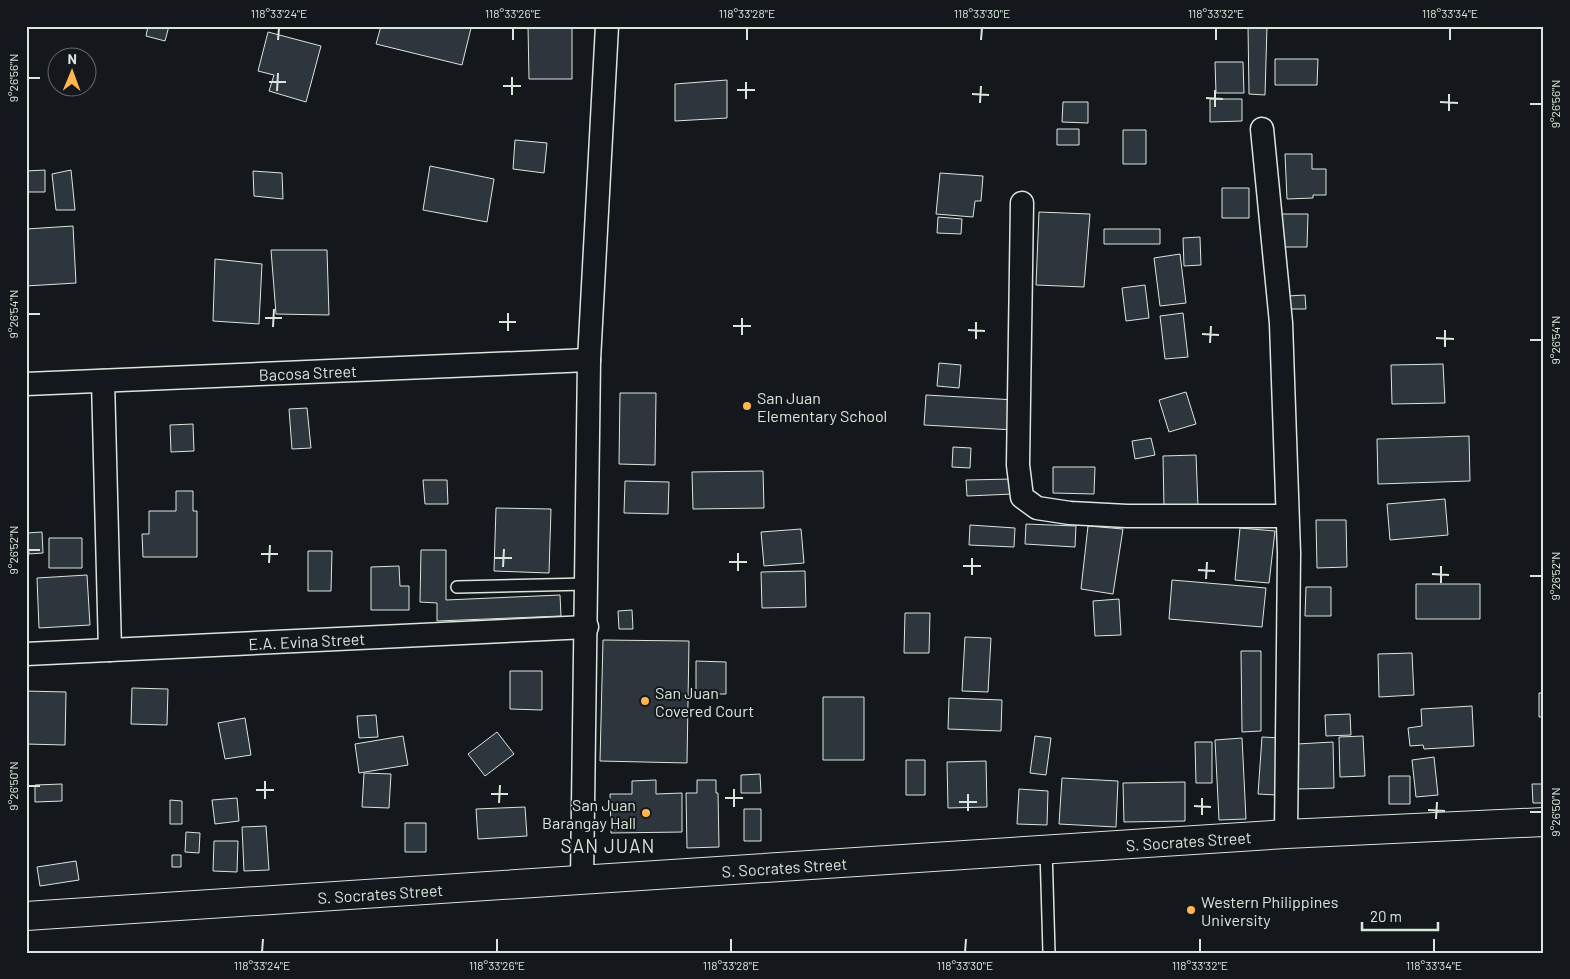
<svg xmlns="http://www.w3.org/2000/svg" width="1570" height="979" font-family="Barlow,sans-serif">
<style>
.building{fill:#2c363c;stroke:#d8e6dc}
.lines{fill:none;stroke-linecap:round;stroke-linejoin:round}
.lane-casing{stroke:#d8e6dc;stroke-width:14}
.street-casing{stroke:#d8e6dc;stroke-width:25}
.secondary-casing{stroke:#d8e6dc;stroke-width:30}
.lane{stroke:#14181c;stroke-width:11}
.street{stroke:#14181c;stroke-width:22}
.secondary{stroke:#14181c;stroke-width:28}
.ticks{fill:none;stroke:#d8e6dc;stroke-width:2}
.poi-dot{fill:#ffb74d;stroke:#14181c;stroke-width:2}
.labels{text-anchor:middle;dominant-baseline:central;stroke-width:4;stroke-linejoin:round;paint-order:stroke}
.street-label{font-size:16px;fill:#d8e6dc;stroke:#14181c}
.poi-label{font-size:16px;fill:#d8e6dc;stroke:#14181c;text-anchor:start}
.quarter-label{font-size:19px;letter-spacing:1px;fill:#d8e6dc;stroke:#14181c}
.neatline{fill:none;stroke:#d8e6dc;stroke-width:2}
.ticks-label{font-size:12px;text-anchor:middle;fill:#d8e6dc}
</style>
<rect width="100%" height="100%" fill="#14181c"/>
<!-- building -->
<path class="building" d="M148 26H169L165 41 146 36Z
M381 26H463L471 28 462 65 376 44Z
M528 26H572V79H529Z
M1248 26H1267L1265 95 1249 94Z
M268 32 321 46 306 102 269 91 274 75 258 71Z
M1275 59H1318L1317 85H1275Z
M1215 62H1243L1244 93H1216Z
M727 80V118L675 121V84Z
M1210 99H1242V121L1210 122Z
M1063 102H1088V123L1062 122Z
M1057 129H1079V145H1057Z
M1123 130H1146V164H1123Z
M515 140 547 143 544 173 513 169Z
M1285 154H1312V169H1326V195H1313V198L1287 199Z
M430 166 494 179 487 222 423 210Z
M45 170V192H26V171Z
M71 170 75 210H56L52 174Z
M253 171 282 173 283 199 254 196Z
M940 173 983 176 981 201H975L973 217 936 214Z
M1222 188H1249V218H1222Z
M1039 212 1090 214 1084 287 1036 285Z
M1277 214H1308L1307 247H1277Z
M938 217 962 219 961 234 937 233Z
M73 226 76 283 26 286V229Z
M1104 229H1160V244H1104Z
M1200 237 1201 265 1184 266 1183 238Z
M271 250H327L329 315 276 314Z
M1180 254 1186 303 1160 306 1154 258Z
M215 259 262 264 259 324 213 321Z
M1145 285 1149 318 1126 321 1122 288Z
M1305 295 1306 309H1289L1288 296Z
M1183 313 1188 357 1165 359 1160 316Z
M939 363 961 365 959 388 937 386Z
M1443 364 1445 403 1392 404 1391 365Z
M1186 392 1196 424 1169 432 1159 400Z
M620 393H656L655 465 619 464Z
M926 395 1016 400 1014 430 924 425Z
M307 408 311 448 292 449 289 409Z
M193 424 194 451 171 452 170 425Z
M1469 436 1470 481 1378 484 1377 439Z
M1151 438 1155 455 1135 459 1132 441Z
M953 447 971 448 970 468 952 467Z
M1196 455 1198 506 1164 507 1163 456Z
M1053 467H1095L1094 494 1053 493Z
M763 471 764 508 693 509 692 472Z
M1013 479V494L967 496 966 480Z
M423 480H447L448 504H425Z
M625 481 669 482 668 514 624 513Z
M176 491H193V511H197V557H143L142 534H149V511H176Z
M1445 499 1448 535 1390 540 1387 504Z
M496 508 551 509 549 573 494 571Z
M1316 520H1346L1347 567 1317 568Z
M1026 524 1076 526 1075 547 1025 544Z
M970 525 1015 528 1014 547 969 545Z
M1088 526 1123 529 1113 594 1081 589Z
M1240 528 1275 531 1269 583 1235 580Z
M801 529 804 563 764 566 761 532Z
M42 532 43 553 29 554 27 533Z
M49 538H82V568H49Z
M421 550H446V600L560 595 561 616 437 621V603L420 602Z
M308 551H332L331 591H308Z
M399 566 400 586H409V610H371V567Z
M805 571 806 607 762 608 761 572Z
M87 575 90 625 39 628 37 578Z
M1172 580 1266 588 1262 627 1169 619Z
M1416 584H1480V619H1416Z
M1306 587H1331V616H1305Z
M1119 599 1121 635 1095 636 1093 601Z
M632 610 633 629H619L618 611Z
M905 613H930L929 653H904Z
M965 637 991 638 988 692 962 691Z
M603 640 689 641 687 763 600 761Z
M1241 651H1261V731L1242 732Z
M1412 653 1414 695 1379 697 1378 654Z
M696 661 726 662V694H696Z
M510 671H542V710L510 709Z
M132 688 168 689 167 725 131 724Z
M26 691 66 692 65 745 26 744Z
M1539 693H1544V717H1539Z
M823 697H864V760H823Z
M949 698 1002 700 1001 731 948 729Z
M1472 706 1474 746 1424 749 1423 745 1410 746 1408 728 1422 726 1421 709Z
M1350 714 1351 735 1326 736 1325 715Z
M376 715 378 737 359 738 357 716Z
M245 718 251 755 225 759 218 723Z
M1542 728H1544V776H1543Z
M497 732 514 754 485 776 468 754Z
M403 736 408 765 359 773 355 744Z
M1035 736 1051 738 1046 775 1030 773Z
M1363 736 1365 776 1340 777 1339 737Z
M1262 737 1280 738 1276 795 1258 794Z
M1242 738 1246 819 1219 820 1215 740Z
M1195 742H1212V783H1196Z
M1333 742 1334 788 1298 789 1297 744Z
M1434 757 1438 795 1416 797 1412 760Z
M906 760H925V795H906Z
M986 761 987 807 948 808 947 762Z
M364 773 391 774 389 808 362 807Z
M760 774 761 793H741V775Z
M1389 776H1410V804H1389Z
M1062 778 1118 781 1116 827 1059 824Z
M656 780V794L682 793V832L611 833 610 794H632V781Z
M697 780H716V793H718L719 847 687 848 686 793H697Z
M1185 782V821L1124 822 1123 783Z
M62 784V801L35 802V785Z
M1532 784H1544V803H1533Z
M1019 789 1048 791 1047 825 1017 824Z
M237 798 239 821 215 824 212 800Z
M170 800 182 801V824H170Z
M525 807 527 836 478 839 476 809Z
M744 809H761V841H744Z
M405 823H426V852H405Z
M266 826 269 870 244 871 242 827Z
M186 832 200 833 199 853 185 852Z
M214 841H238L237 872 213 871Z
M172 855H181V867H172Z
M76 861 79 880 40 886 37 867Z"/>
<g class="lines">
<!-- lane casing -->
<g class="lane-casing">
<path id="lane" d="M457 587 587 584
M1046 849 1049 953"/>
</g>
<!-- street casing -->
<g class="street-casing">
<g id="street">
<path d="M1262 129 1281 323 1289 553 1286 834"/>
<path d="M1022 203 1018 465 1022 497 1037 508 1070 513 1127 516H1287"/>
<path d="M103 381 110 650"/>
<path id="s1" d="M26 384 589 360"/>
<path id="s2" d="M26 654 587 627"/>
<path d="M582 880 589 360 607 26"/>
</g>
</g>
<!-- secondary casing -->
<g class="secondary-casing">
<g id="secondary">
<path id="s3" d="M26 916 1286 834 1544 822"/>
</g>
</g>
<!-- lane -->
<use href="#lane" class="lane"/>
<!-- street -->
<use href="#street" class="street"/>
<!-- secondary -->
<use href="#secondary" class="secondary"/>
</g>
<!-- ticks -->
<path class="ticks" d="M278 40 279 28M513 40V28M747 40V28M981 40 982 28M1216 40V28M1450 40V28M28 78H40M269 82H286M503 86H521M737 90H755M277 91 278 73M972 94 989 95M512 95V77M1206 98 1223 99M746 99V82M1440 102 1458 103M980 103 981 86M1530 104H1542M1215 107V90M1449 111V94M28 314H40M265 318H282M499 322H516M733 326H751M273 327 274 309M968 330 985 331M508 331V313M1202 334 1219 335M742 335V318M1436 338 1454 339M976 339V322M1530 340H1542M1210 343 1211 326M1445 347V330M28 550H40M261 554H278M495 558H512M729 562H747M269 563 270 545M963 566H981M503 567 504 549M1198 570 1215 571M738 571V553M1432 574 1449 575M972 575V558M1530 576H1542M1206 579 1207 562M1441 583V566M28 786H40M256 790H274M491 794H508M725 798H743M265 799V781M959 802H977M499 803 500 785M1194 806 1211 807M734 807V789M1428 810 1445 811M968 811V794M1530 812H1542M1202 815V798M1436 819 1437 802M262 952 263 939M497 952V939M731 952V939M965 952 966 939M1200 952V939M1434 952V939"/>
<!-- markers -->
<g class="poi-dot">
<circle cx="747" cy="406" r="5"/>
<circle cx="645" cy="701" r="5"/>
<circle cx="646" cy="813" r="5"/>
<circle cx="1191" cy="910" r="5"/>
</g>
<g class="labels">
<!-- street labels -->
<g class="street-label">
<text stroke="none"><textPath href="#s1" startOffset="282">Bacosa Street</textPath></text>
<text stroke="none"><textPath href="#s2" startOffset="281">E.A. Evina Street</textPath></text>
<text stroke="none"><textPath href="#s3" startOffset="1165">S. Socrates Street</textPath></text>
<text stroke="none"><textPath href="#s3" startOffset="760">S. Socrates Street</textPath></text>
<text stroke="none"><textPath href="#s3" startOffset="355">S. Socrates Street</textPath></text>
</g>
<!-- poi labels -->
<g class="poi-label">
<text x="757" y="397">San Juan<tspan x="757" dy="18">Elementary School</tspan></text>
<text x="655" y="692">San Juan<tspan x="655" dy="18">Covered Court</tspan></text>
<text x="636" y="804" text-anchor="end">San Juan<tspan x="636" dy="18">Barangay Hall</tspan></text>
<text x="1201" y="901">Western Philippines<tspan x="1201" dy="18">University</tspan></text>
</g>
<!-- quarter labels -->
<g class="quarter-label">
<text x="608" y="845">SAN JUAN</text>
</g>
</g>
<!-- border -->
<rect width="1570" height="979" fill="none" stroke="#14181c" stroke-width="55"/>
<!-- north arrow -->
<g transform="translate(72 72) rotate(1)"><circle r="24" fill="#14181c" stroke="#626a69"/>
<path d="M0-4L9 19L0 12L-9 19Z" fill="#ffb74d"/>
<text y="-8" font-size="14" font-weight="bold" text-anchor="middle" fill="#d8e6dc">N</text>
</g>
<!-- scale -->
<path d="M1362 922v8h76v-8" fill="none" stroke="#d8e6dc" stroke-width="2.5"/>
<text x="1370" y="922" font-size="15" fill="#d8e6dc" stroke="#14181c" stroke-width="4" paint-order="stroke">20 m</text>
<rect x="28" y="28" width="1514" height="924" class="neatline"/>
<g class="ticks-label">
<text x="279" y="18">118°33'24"E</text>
<text x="513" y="18">118°33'26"E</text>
<text x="747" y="18">118°33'28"E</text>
<text x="982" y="18">118°33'30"E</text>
<text x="1216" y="18">118°33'32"E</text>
<text x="1450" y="18">118°33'34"E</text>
<text transform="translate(14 78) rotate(-90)" y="4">9°26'56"N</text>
<text transform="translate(1556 104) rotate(-90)" y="4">9°26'56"N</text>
<text transform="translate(14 314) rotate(-90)" y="4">9°26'54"N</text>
<text transform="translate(1556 340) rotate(-90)" y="4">9°26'54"N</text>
<text transform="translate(14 550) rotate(-90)" y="4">9°26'52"N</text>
<text transform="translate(1556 576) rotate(-90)" y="4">9°26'52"N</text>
<text transform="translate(14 786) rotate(-90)" y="4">9°26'50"N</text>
<text transform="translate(1556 812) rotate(-90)" y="4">9°26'50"N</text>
<text x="262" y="970">118°33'24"E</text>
<text x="497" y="970">118°33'26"E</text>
<text x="731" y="970">118°33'28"E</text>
<text x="965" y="970">118°33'30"E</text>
<text x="1200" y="970">118°33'32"E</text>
<text x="1434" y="970">118°33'34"E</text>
</g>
</svg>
